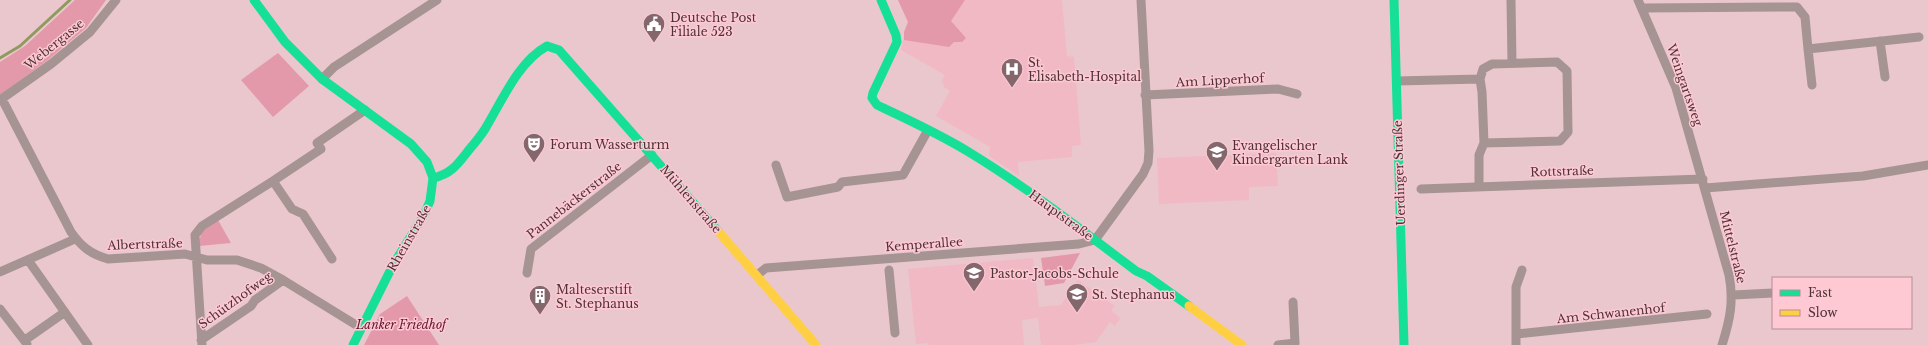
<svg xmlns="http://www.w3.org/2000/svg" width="1928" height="345" font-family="'Libre Baskerville',serif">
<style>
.built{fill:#f1b9c3}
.green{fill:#e399a9}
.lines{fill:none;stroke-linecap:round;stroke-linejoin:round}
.stream{stroke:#8e9b5f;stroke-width:3}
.street{stroke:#a59492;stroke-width:9}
.fast{stroke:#16e098;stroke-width:9}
.slow{stroke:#ffcf43;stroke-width:9}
.labels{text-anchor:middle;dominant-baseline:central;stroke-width:3;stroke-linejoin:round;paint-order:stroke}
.poi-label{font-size:12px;fill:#4d3338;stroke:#fec9d2;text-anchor:start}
.street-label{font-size:12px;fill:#4d3338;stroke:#fec9d2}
.park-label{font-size:12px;font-style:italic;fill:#64172e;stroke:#fec9d2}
</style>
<rect width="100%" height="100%" fill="#eac7cd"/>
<!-- built -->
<path class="built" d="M898 0H1062L1067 56 1074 57 1081 145 1072 146V157L1018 162 1019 176 989 156 990 147 936 116 950 91 944 87 942 81 945 75 901 50 908 22Z
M1276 153 1278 186 1249 187V200L1159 204 1157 158Z
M1033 258 1039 307 1061 305 1078 280 1115 306 1111 310 1120 318 1115 326 1110 322 1096 342 1074 345H1041L1038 318 1022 320 1024 345H929L928 343 916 344 908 269Z"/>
<!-- green -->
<path class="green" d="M75 0H106L86 28 48 60 0 95V62L25 46Z
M898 0H965L951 21 966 38 962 42H954L949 47 904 40V32L908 22Z
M278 53 309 86 273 117 241 80Z
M218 220 231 243 199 246 201 232Z
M1080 253 1064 283 1045 286 1041 258Z
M407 296 439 345H364L380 314Z"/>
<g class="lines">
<!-- stream -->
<path class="stream" d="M0 58 20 46 70 0"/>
<!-- street -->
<path class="street" d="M1511 0 1512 63
M1638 0 1676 88 1729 275C1734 301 1730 320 1722 345
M1643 8 1797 7 1805 17 1808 49 1919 37
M1880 41 1885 77
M1808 49 1812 85
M322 79 334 67 437 0
M1480 79 1483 69 1492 64 1557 62 1567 71 1568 132 1560 141 1484 143
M1397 81 1480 79 1482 92 1484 143 1479 155V186
M1145 95 1278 89 1297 94
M2 99 71 232C81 246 90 254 108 259L185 254 207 260H237L261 268 283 280 361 328
M0 100 51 64 90 32 116 0
M776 165 787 197 838 187 842 182 903 175 928 130
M273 181 321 149 317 143 365 110
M1705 188 1863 176 1928 165
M1421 189 1703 179
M28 260 88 345
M889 270 895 333
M0 272 75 239
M527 273 531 249 652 155
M757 275 766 268 1079 244 1095 240 1143 174 1148 163 1149 151 1141 0
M1733 295 1773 293
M0 309 27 344
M1517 334 1707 314
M25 340 65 312
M201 340 251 306 255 300 283 280
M202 345 195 235 202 226 273 181 292 209 303 214 332 259
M1278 345 1295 343 1293 302
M1516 345V287L1522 270"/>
<!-- fast -->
<path class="fast" d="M254 0 285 42 322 79 411 144 427 162 433 178 430 201 424 215 393 265 353 345
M881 0 896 35 897 42 873 93 872 98 877 105C909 120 942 135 972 154 1029 189 1083 231 1136 271L1147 276 1189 306
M1394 0 1404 345
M433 178C451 174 458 164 468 151 474 144 480 137 485 129 502 101 518 62 547 46L559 50 718 231"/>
<!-- slow -->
<path class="slow" d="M718 231 816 345
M1189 306 1242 345"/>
</g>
<!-- icons -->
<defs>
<g id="civic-pin" transform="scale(1.15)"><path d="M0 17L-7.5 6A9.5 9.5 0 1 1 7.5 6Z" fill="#84676c" stroke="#fec9d2"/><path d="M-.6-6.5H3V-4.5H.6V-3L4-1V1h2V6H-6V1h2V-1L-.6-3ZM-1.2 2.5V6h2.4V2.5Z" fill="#fff"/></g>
<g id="hospital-pin" transform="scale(1.15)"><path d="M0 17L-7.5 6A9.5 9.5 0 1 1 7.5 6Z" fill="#84676c" stroke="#fec9d2"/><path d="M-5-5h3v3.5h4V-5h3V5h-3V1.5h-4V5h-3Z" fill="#fff"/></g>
<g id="theatre-pin" transform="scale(1.15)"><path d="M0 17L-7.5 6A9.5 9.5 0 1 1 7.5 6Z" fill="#84676c" stroke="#fec9d2"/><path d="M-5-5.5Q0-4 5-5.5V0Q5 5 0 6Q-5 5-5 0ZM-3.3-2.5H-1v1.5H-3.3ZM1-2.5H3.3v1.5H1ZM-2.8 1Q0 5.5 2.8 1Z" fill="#fff"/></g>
<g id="school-pin" transform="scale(1.15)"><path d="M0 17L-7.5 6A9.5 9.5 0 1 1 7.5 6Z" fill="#84676c" stroke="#fec9d2"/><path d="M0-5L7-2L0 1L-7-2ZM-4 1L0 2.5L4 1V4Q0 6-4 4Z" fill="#fff"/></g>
<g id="building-pin" transform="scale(1.15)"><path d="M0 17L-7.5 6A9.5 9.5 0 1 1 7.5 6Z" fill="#84676c" stroke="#fec9d2"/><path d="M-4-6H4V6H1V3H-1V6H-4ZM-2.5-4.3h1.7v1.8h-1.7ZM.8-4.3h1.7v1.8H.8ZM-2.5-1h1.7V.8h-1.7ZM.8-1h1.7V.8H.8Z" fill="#fff"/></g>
</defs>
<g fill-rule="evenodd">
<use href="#civic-pin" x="654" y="24"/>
<use href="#hospital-pin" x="1012" y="69"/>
<use href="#theatre-pin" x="534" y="144"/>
<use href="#school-pin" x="1217" y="152"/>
<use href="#school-pin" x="974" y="273"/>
<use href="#school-pin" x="1077" y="294"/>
<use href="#building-pin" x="540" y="296"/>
</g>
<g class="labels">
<!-- poi labels -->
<g class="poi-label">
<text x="670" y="17">Deutsche Post<tspan x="670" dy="14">Filiale 523</tspan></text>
<text x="1028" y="62">St.<tspan x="1028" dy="14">Elisabeth-Hospital</tspan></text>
<text x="550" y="144">Forum Wasserturm</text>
<text x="1232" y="145">Evangelischer<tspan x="1232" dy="14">Kindergarten Lank</tspan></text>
<text x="990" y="273">Pastor-Jacobs-Schule</text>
<text x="556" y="289">Malteserstift<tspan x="556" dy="14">St. Stephanus</tspan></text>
<text x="1092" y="294">St. Stephanus</text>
</g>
<!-- street labels -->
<g class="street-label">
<text transform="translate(54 44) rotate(-39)">Webergasse</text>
<text transform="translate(1220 80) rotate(-3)">Am Lipperhof</text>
<text transform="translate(1685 85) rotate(71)">Weingartsweg</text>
<text transform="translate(1562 171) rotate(-2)">Rottstraße</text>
<text transform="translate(1399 173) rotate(-92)">Uerdinger Straße</text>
<text transform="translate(691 199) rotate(49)">Mühlenstraße</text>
<text transform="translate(574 200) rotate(-38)">Pannebäckerstraße</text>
<text transform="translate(1061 215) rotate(36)">Hauptstraße</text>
<text transform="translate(409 238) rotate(-60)">Rheinstraße</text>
<text transform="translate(145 244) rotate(-2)">Albertstraße</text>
<text transform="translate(924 244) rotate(-4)">Kemperallee</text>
<text transform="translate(1733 247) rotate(76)">Mittelstraße</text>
<text transform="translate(235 300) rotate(-36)">Schützhofweg</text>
<text transform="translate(1611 313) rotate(-6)">Am Schwanenhof</text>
</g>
<!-- park labels -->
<g class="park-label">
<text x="401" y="324">Lanker Friedhof</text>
</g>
</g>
<!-- legend -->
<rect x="1772" y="277" width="140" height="52" fill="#fec9d2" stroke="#b78d94"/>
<rect x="1780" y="290" width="20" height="6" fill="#16e098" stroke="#b78d94"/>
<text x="1808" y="297" font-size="12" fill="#4d3338">Fast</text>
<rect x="1780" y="310" width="20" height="6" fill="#ffcf43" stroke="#b78d94"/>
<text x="1808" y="317" font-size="12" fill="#4d3338">Slow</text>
</svg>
